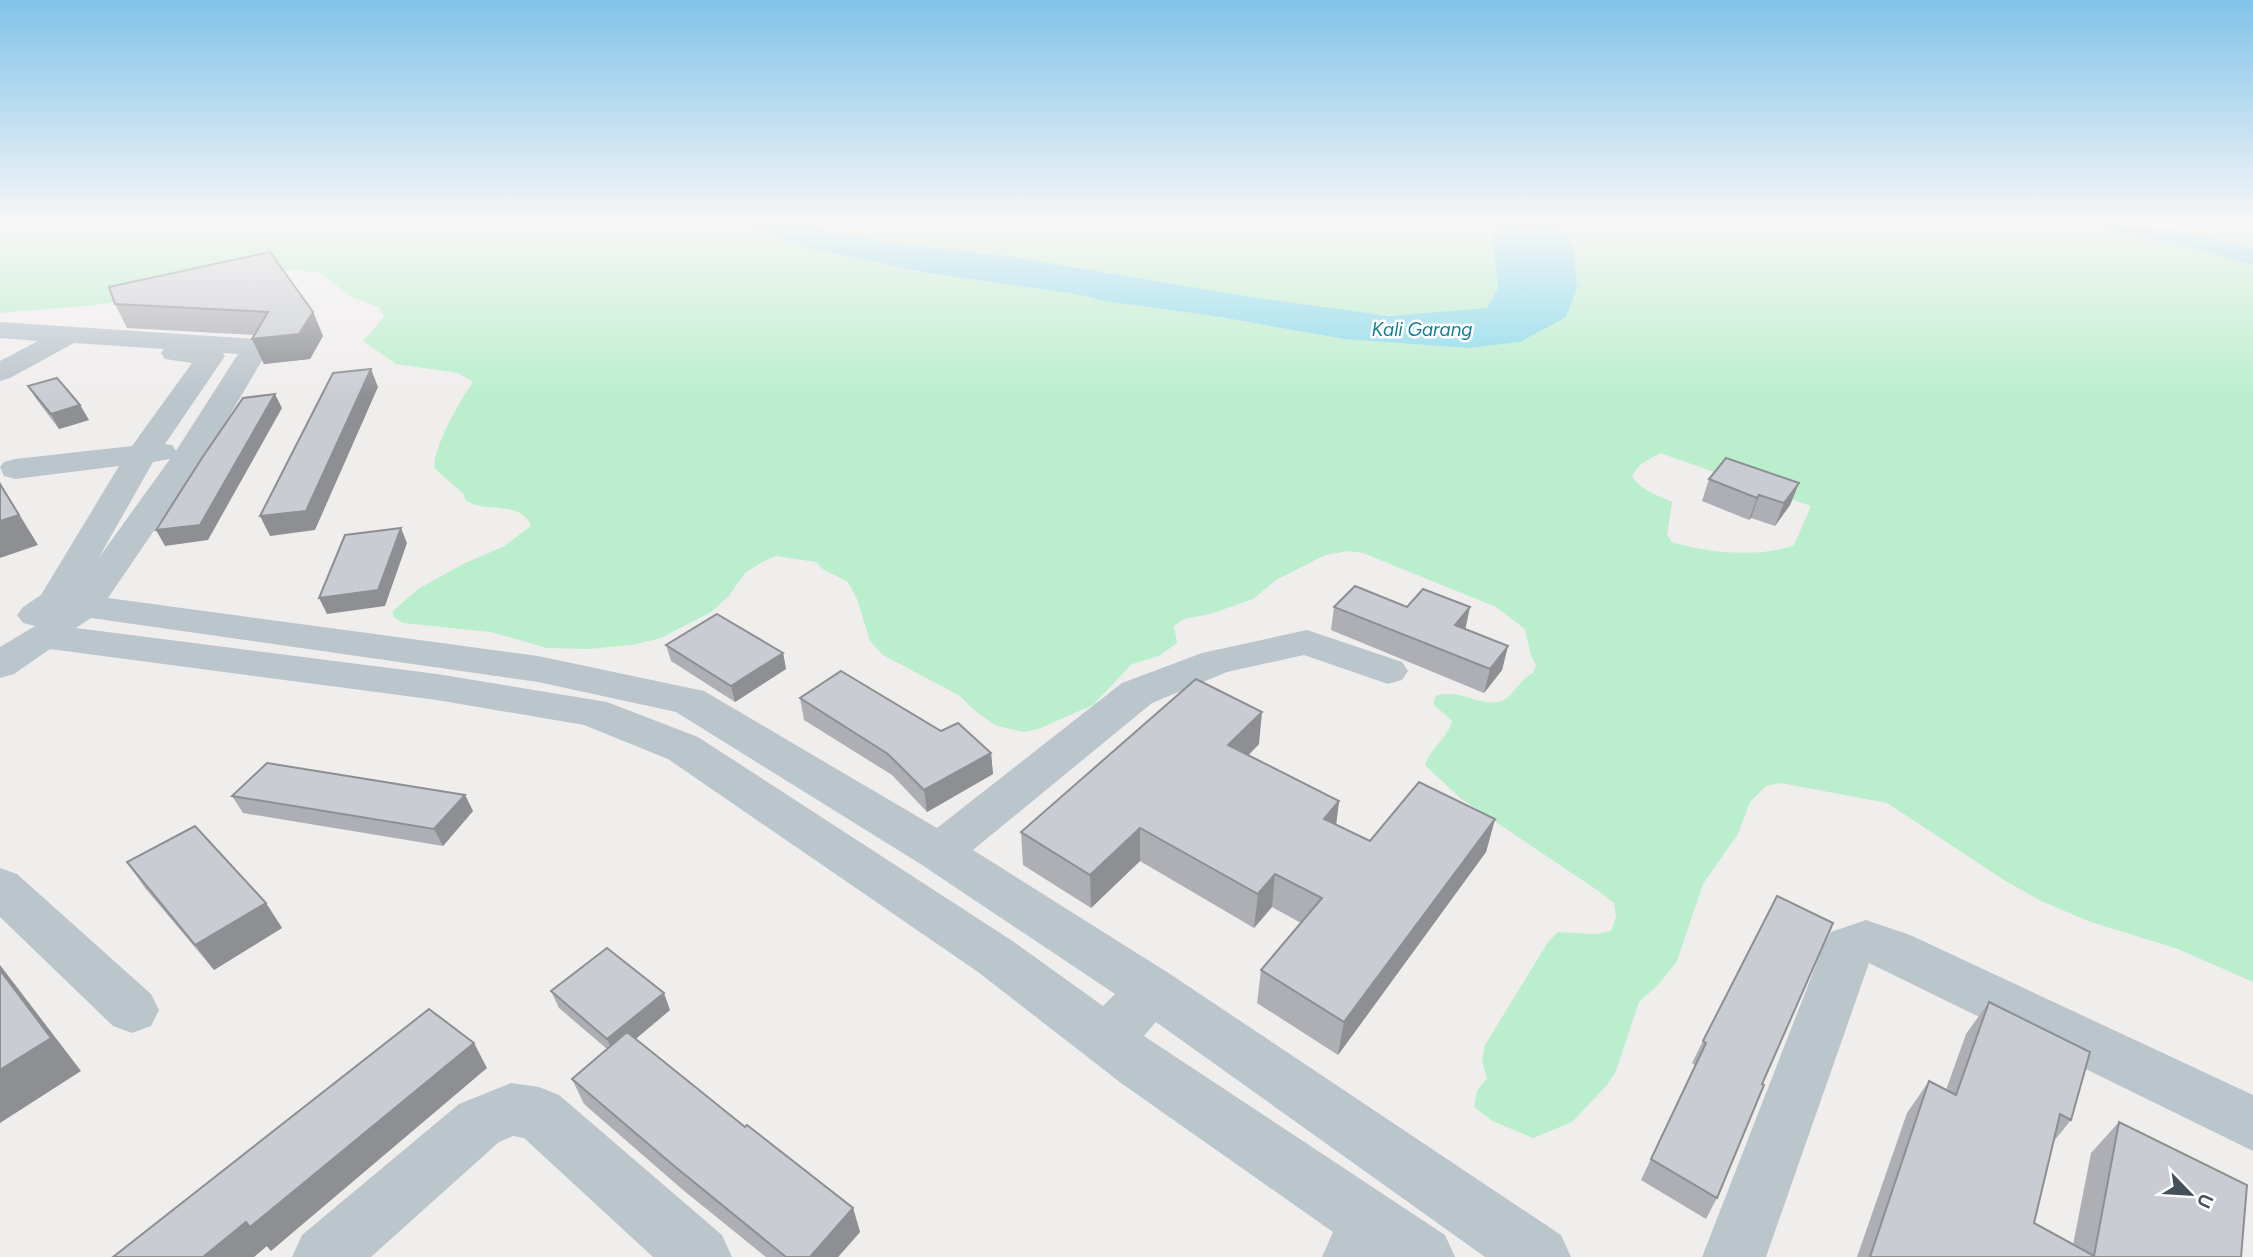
<svg xmlns="http://www.w3.org/2000/svg" width="2253" height="1257" font-family="Figtree,sans-serif">
<style>
.green{fill:#baeecd;fill-rule:evenodd}
.water{fill:#88d9ea}
.lines{fill:none;stroke-linecap:round;stroke-linejoin:round}
.minor{fill:#bbc5cc;fill-rule:evenodd}
.wall{fill:#adafb5}
.shaded-wall{fill:#8d8f93}
.building{fill:#c9ccd2;stroke:#8d8f93;stroke-width:2}
.labels{text-anchor:middle;dominant-baseline:central;stroke-width:5;stroke-linejoin:round;paint-order:stroke}
.far-water-label{font-size:19px;font-style:italic;fill:#0e7e96;stroke:#fff}
</style>
<rect width="100%" height="100%" fill="#f0eded"/>
<!-- green -->
<path class="green" d="M0 222H740L744 228 807 248 922 272 1069 293 1110 302 1214 316 1344 339 1467 348 1566 317 1577 289 1574 252 1562 222H2051L2181 245 2246 262 2253 265V982L2178 949 2091 922 2041 901 2004 880 1887 803 1781 783 1766 786 1750 802 1738 834 1703 884 1677 961 1659 984 1639 1002 1616 1071 1607 1085 1572 1122 1533 1138 1492 1121 1474 1107 1477 1091 1487 1078 1482 1061 1485 1045 1548 942 1558 932 1595 934 1611 931 1616 917 1614 903 1600 892 1460 798 1425 765C1431 747 1448 738 1452 721L1433 704 1436 696C1459 687 1479 708 1501 701 1514 697 1518 680 1533 673L1536 665 1531 656 1525 629 1496 607 1363 553 1348 551 1325 555 1276 580 1253 599 1210 614 1184 619 1174 626 1177 643 1159 656 1132 664 1093 705 1038 729 1024 732 1010 729 995 725 975 711 960 696 883 655 870 641 857 599 848 582 821 568 816 562 776 556 764 561 745 573 728 597 711 612 661 638 632 645 588 649 547 648 491 632 403 623 395 618 392 612 418 589 465 563 503 547 531 526C520 499 484 514 465 500L464 494 435 469C430 452 462 397 473 382L458 373 396 364 363 341 384 317 379 307 351 297 319 272 292 270 96 305 0 313ZM1660 453 1811 506 1794 545C1762 558 1705 553 1672 542L1667 535 1672 502C1660 496 1637 489 1632 475L1641 464Z
M810 222H1491L1498 288 1487 308C1455 311 1419 318 1387 315 1260 306 1134 277 1009 257 943 247 872 248 810 222Z
M2122 222H2253V249L2219 240Z"/>
<!-- water -->
<path class="water" d="M740 222H810L831 231 907 245 1005 256 1257 298 1389 316 1487 308 1498 288 1491 222H1562L1574 252 1577 289 1566 317 1520 342 1467 348 1344 339 1214 316 1110 302 1069 293 922 272 808 248 744 228Z
M2051 222C2120 222 2187 227 2253 249V265L2181 245Z"/>
<g class="lines">
<!-- minor -->
<path class="minor" d="M0 322 256 339 266 341 270 347 211 447 108 598 538 656 704 691 937 828 1122 683 1202 653 1307 630 1402 662 1408 671 1402 680 1388 684 1304 655 1227 672 1152 703 973 850 1170 974 1561 1235 1571 1257H1485L1156 1022 1144 1036 1445 1235 1455 1257H1322L1333 1232 1121 1083 978 972 668 759 584 725 437 700 50 649 14 674 0 678V647L35 626 23 623 17 615 23 607 41 595 119 466 15 479 4 476 0 467 4 462 15 459 132 446 192 363 165 359 161 353 164 349 74 343 10 378 0 381V361L38 341 0 338ZM223 353 238 354 176 451 172 445 165 444 225 356ZM170 459 98 559 153 462ZM91 618 538 682 676 712 922 865 1115 994 1103 1006 1014 942 698 737 607 702 437 674 76 628Z
M0 868 17 874 151 994 159 1010 151 1026 132 1033 113 1026 0 917Z
M1866 920 1910 935 2253 1095V1151L1869 963 1766 1257H1702L1823 947 1831 932Z
M511 1083 539 1087 559 1095 722 1235 732 1257H653L524 1138 513 1136 499 1142 371 1257H292L302 1235 459 1104Z"/>
</g>
<!-- wall -->
<path class="wall" d="M115 304 313 312 323 336 310 359 264 364 252 339 255 335 127 328Z
M28 386 80 405 89 420 59 429 37 400Z
M1709 479 1799 483 1790 505 1775 526 1751 518 1749 520 1702 501Z
M1334 607 1466 630 1508 646 1502 670 1484 693 1331 630Z
M666 645 783 653 786 669 735 702 671 661Z
M800 698 941 731 991 753 993 774 927 812 892 775 804 720Z
M1259 744 1249 755 1339 801 1336 824 1370 841 1495 819 1486 852 1338 1055 1257 1003 1261 970 1301 923 1272 907 1254 928 1140 861 1091 908 1023 865 1021 832Z
M465 795 473 811 443 846 243 813 232 796Z
M127 862 266 903 282 928 214 970 145 888Z
M551 991 670 1010 636 1039 745 1127 853 1208 860 1232 838 1257H766L683 1190 584 1104 572 1079 607 1049 559 1008Z
M1989 1002 2071 1120 2054 1141 2034 1223 2073 1245 2091 1153 2119 1122 2241 1257H1857L1907 1113 1929 1081 1946 1090 1966 1034Z
M1703 1041 1762 1084 1717 1198 1706 1219 1641 1180 1695 1065 1692 1063Z"/>
<!-- shaded-wall -->
<path class="shaded-wall" d="M313 312 323 336 310 359 264 364 252 339Z
M371 369 378 387 315 530 270 536 260 516Z
M275 394 282 408 208 540 165 546 156 530Z
M80 405 89 420 59 429 51 414Z
M0 483 38 545 0 558Z
M1799 483 1790 505 1775 526 1784 503Z
M1759 495 1751 518 1749 520 1757 498Z
M401 528 407 543 385 606 327 614 319 598Z
M1470 607 1465 631 1455 625Z
M1508 646 1502 670 1484 693 1490 669Z
M783 653 786 669 735 702 731 686Z
M1262 712 1259 744 1226 777 1228 745Z
M991 753 993 774 927 812 924 790Z
M465 795 473 811 443 846 434 829Z
M1339 801 1335 834 1324 819Z
M1495 819 1486 852 1338 1055 1344 1022Z
M1140 828V861L1091 908 1090 875Z
M1275 874 1272 907 1254 928 1258 894Z
M266 903 282 928 214 970 195 945Z
M0 965 81 1071 0 1123Z
M664 993 670 1010 615 1056 607 1039Z
M474 1043 487 1068 271 1251 250 1227Z
M853 1208 860 1232 838 1257H810Z
M246 1222 267 1246 254 1257H203Z"/>
<!-- building -->
<path class="building" d="M270 252 313 312 299 334 252 339 268 312 115 304 109 287Z
M371 369 306 511 260 516 333 373Z
M57 378 80 405 51 414 28 386Z
M275 394 200 525 156 530 202 458 243 398Z
M1726 458 1799 483 1784 503 1759 495 1757 498 1709 479Z
M0 484 19 515 0 521Z
M401 528 378 590 319 598 345 535Z
M1355 586 1407 607 1423 589 1470 607 1455 625 1508 646 1490 669 1334 607Z
M717 614 783 653 731 686 666 645Z
M841 671 941 731 958 723 991 753 924 790 888 754 800 698Z
M1196 679 1262 712 1228 745 1339 801 1324 819 1370 841 1419 782 1495 819 1344 1022 1261 970 1322 898 1275 874 1258 894 1140 828 1090 875 1021 832Z
M267 763 465 795 434 829 232 796Z
M195 826 266 903 195 945 127 862Z
M1777 896 1833 923 1762 1084 1764 1085 1717 1198 1651 1159 1706 1043 1703 1041Z
M607 948 664 993 607 1039 551 991Z
M0 970 51 1038 0 1070Z
M1989 1002 2090 1052 2071 1120 2060 1114 2034 1223 2094 1256 2119 1122 2247 1185 2241 1257H1870L1929 1081 1956 1095Z
M429 1009 474 1043 250 1227 246 1222 203 1257H113Z
M627 1032 745 1127 747 1125 853 1208 810 1257H786L673 1165 572 1079Z"/>
<!-- sky -->
<linearGradient id="sky" x2="0" y2="1"><stop stop-color="#81c3e9"/><stop offset="0.56" stop-color="#f8f7f7"/><stop offset="1" stop-color="#f8f7f7" stop-opacity="0"/></linearGradient>
<rect width="2253" height="398" fill="url(#sky)"/>
<g class="labels">
<!-- far-water labels -->
<g class="far-water-label">
<text x="1422" y="329">Kali Garang</text>
</g>
</g>
<!-- north arrow -->
<g transform="translate(2190 1194) rotate(115)" stroke="#ffffff" stroke-width="5" paint-order="stroke">
<path d="M0-5L12 26L0 18L-12 26Z" fill="#45515a"/>
<text y="-10" font-size="19" font-weight="bold" text-anchor="middle" fill="#45515a">U</text>
</g>
</svg>
